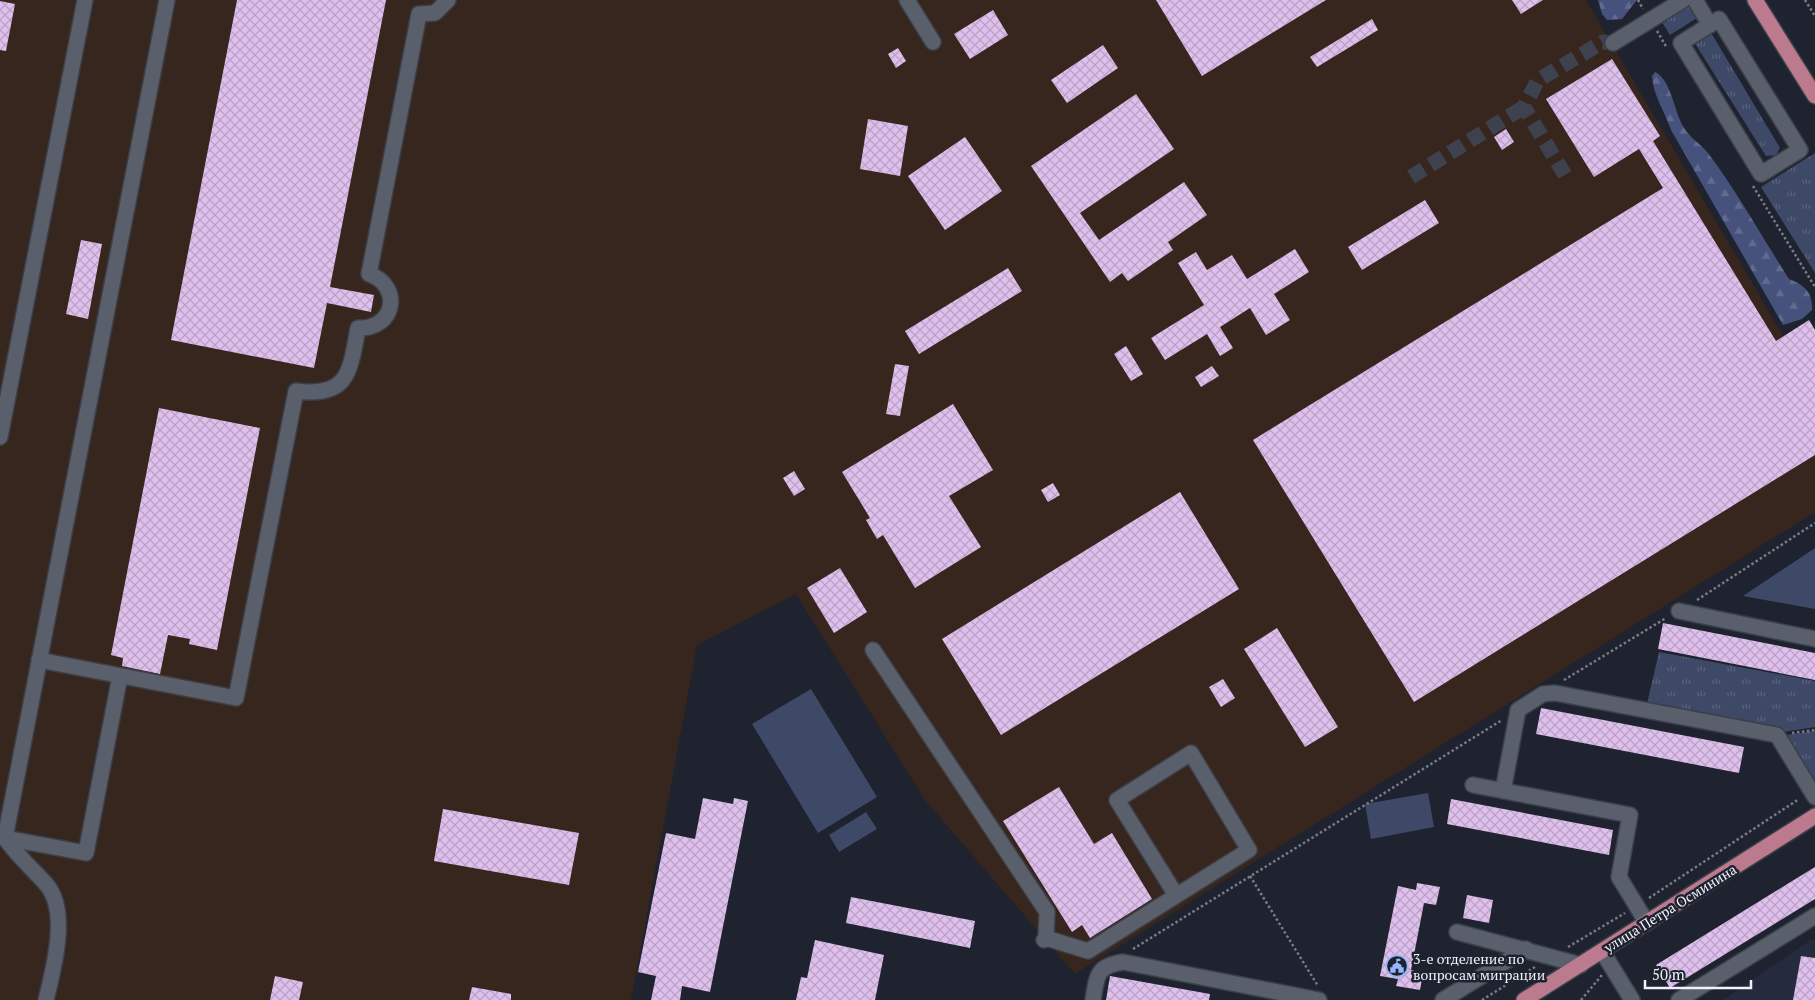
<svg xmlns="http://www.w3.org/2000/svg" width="1815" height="1000" font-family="'PT Serif',serif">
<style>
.built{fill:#252a3c}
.industrial{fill:#37261d}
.grass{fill:url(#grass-tufts)}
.forest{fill:url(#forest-firs)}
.park{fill:#3e4867}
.building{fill:url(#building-cross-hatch)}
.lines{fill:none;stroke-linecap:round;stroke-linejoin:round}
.minor-tunnel{stroke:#3e424e;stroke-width:15;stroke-dasharray:15 8;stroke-linecap:butt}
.minor-casing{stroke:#3c3f48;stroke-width:18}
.major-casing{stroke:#3c3f48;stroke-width:18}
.path{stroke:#797c87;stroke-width:2.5;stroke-dasharray:2.5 2.5;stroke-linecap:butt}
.minor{stroke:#5a5f6c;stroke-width:15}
.major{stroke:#bc7a8f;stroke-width:15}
.labels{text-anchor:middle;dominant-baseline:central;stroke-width:5;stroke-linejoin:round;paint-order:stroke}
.street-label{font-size:14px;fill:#f0f2fb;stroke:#1f232f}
.poi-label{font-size:14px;fill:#f0f2fb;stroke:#1f232f;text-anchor:start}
</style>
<defs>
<pattern id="grass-tufts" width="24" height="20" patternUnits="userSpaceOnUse" patternTransform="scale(1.25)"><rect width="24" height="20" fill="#3e4867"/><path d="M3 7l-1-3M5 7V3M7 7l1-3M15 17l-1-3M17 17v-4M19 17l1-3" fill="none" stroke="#5a637e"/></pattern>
<pattern id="forest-firs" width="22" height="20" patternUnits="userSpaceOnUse" patternTransform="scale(1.25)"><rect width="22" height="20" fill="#46527c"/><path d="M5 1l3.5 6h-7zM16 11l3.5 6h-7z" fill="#616b90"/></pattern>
<pattern id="building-cross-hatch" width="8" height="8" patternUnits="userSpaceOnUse" patternTransform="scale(1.25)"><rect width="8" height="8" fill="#dfbfed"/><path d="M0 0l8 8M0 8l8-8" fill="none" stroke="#b9a2c4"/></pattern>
</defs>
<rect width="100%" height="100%" fill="#1f232f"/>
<!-- built -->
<path class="built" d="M1812 939 1815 940V1000H1723Z"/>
<!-- industrial -->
<path class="industrial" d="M0 0H1586L1815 390V512L1075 974 925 800 796 594 697 645 631 1000H0Z"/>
<!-- grass -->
<path class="grass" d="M1690 3 1697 12V18L1670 35 1660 19Z
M1710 31 1780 148 1776 155 1766 156 1694 42Z
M1815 153V273L1761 187Z
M1659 652 1815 681V727L1776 733 1646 708Z
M1815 731V788L1779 736Z"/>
<!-- forest -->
<path class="forest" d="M1598 0H1637L1622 19 1607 20 1602 14Z
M1655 72C1671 79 1674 112 1684 128 1690 138 1701 144 1708 153 1738 193 1762 237 1789 279 1804 285 1813 292 1812 310L1802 319 1783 325 1671 130C1665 112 1653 95 1652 76Z"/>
<!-- park -->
<path class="park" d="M1815 548V609L1743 596Z
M811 689 877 797 818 833 752 724Z
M1428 793 1434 827 1371 839 1365 804Z
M866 812 877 829 839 852 829 835Z"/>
<!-- building -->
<path class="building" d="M237 0H386L330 287 374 295 371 312 327 303 314 368 171 340Z
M1156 0H1326L1202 76Z
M1512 0H1543L1521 14Z
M0 1 15 4 6 51 0 50Z
M993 10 1008 35 970 59 954 34Z
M1372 19 1378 30 1317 67 1310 57Z
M1103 45 1118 68 1067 103 1051 80Z
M898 48 906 61 896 68 888 54Z
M1612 59 1660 136 1653 141 1776 341 1809 320 1815 330V455L1414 702 1253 440 1663 188 1639 149 1594 177 1546 99Z
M1136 94 1174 149 1080 213 1099 240 1184 182 1207 215 1168 242 1173 250 1128 281 1122 273 1110 282 1031 166Z
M868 119 908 126 900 176 860 169Z
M1506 129 1514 142 1502 150 1494 137Z
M965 137 1002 191 945 230 908 176Z
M1425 200 1439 223 1362 270 1348 247Z
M81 240 102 244 88 319 66 314Z
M1295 249 1309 272 1274 294 1290 320 1266 335 1250 308 1220 327 1233 348 1220 356 1207 334 1165 360 1151 338 1204 305 1178 263 1196 252 1207 270 1232 255 1247 279Z
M1008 268 1022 291 919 354 905 331Z
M1126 346 1143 374 1131 381 1114 354Z
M895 364 909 366 900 416 886 414Z
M1212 366 1219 376 1201 387 1195 377Z
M953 404 993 470 949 496 981 547 915 588 883 535 877 539 866 520 870 518 842 472Z
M159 408 260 428 217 650 189 644 190 639 168 635 160 674 122 666 123 658 111 655Z
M794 471 805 489 794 496 783 478Z
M1053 483 1060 495 1048 502 1041 490Z
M1180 492 1239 589 1001 735 942 639Z
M840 568 867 612 834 633 807 588Z
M1663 623 1815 653V680L1658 649Z
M1277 628 1338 727 1305 747 1244 649Z
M1223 679 1235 698 1221 707 1209 687Z
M1541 708 1744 747 1739 773 1536 734Z
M1059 787 1094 844 1112 833 1152 899 1090 938 1082 925 1072 932 1003 821Z
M703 798 733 804 734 798 748 801 710 992 682 986 680 1000H651L656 976 638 972 666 833 695 839Z
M1451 799 1613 830 1609 855 1447 824Z
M443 809 579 833 569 885 434 861Z
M1815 867V899L1670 988 1656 965Z
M1417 883 1440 887 1436 905 1424 903 1411 970 1423 973 1420 990 1396 986 1398 979 1380 976 1398 886 1416 890Z
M1467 895 1493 900 1489 923 1463 918Z
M851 897 975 921 970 948 846 923Z
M815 940 884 955 875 1000H796L801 977 807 978Z
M1801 956 1815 958V1000H1793Z
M275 976 303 982 299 1000H270Z
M1110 976 1210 994 1209 1000H1106Z
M472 987 511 994V1000H469Z"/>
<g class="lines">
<!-- minor-tunnel -->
<path class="minor-tunnel" d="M1565 175 1524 107 1538 80 1603 42 1613 43
M1411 177 1524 107"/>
<!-- minor casing -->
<g class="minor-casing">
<path id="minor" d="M907 0 933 42
M1695 0 1710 25
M1719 19 1800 150 1761 174 1681 43Z
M1613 43 1683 0
M0 437 85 0
M1679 611 1815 639
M873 650 1047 912 1046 938 1044 940
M39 660 236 698 296 391C349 398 350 371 358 328 395 330 403 286 369 274L419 14 435 13 448 0
M1473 785 1630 815 1619 877 1647 923
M1503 791 1518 710 1543 694 1555 693 1777 735 1815 797
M3 835C15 854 32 868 46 884 70 911 53 970 46 1000
M0 837 86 853 120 676
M5 838 167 0
M1457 932 1581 965
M1046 938 1088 951 1249 850 1191 753 1117 800 1176 895
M1602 951 1632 1000
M1093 1000C1097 976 1096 966 1123 962L1319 1000
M1443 1000 1526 949
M1679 1000 1815 916"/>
</g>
<!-- major casing -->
<g class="major-casing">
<path id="major" d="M1755 0 1815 96
M1524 1000 1815 816"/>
</g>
<!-- path -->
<path class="path" d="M1638 0 1643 9
M1805 0 1815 16
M1657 31 1667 48
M1753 186 1815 287
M1697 600 1815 523
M1564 680 1666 618
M1792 733 1815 730
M1250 876 1318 986
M1649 898 1799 799
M1568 947 1625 913
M1133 949 1502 720
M1482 1000 1535 967
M1581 1000 1602 975"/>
<!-- minor -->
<use href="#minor" class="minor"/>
<!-- major -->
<use href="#major" class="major"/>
</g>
<!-- icons -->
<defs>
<g id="civic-ring" transform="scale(1.125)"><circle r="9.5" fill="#1f232f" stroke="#96b6fd" stroke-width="1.5"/><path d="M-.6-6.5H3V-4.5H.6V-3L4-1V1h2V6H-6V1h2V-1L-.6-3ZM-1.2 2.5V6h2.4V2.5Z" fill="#96b6fd"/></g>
</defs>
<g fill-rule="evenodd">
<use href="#civic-ring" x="1397" y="966"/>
</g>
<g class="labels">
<!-- street labels -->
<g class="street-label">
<text transform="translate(1670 908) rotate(-32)">улица Петра Осминина</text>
</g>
<!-- poi labels -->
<g class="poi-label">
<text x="1413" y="958">3-е отделение по<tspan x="1413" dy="16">вопросам миграции</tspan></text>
</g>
</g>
<!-- scale -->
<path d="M1645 980v8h106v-8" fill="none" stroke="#f0f2fb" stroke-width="2.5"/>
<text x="1652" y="980" font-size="15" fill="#f0f2fb" stroke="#1f232f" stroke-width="4" paint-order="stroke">50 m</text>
</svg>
